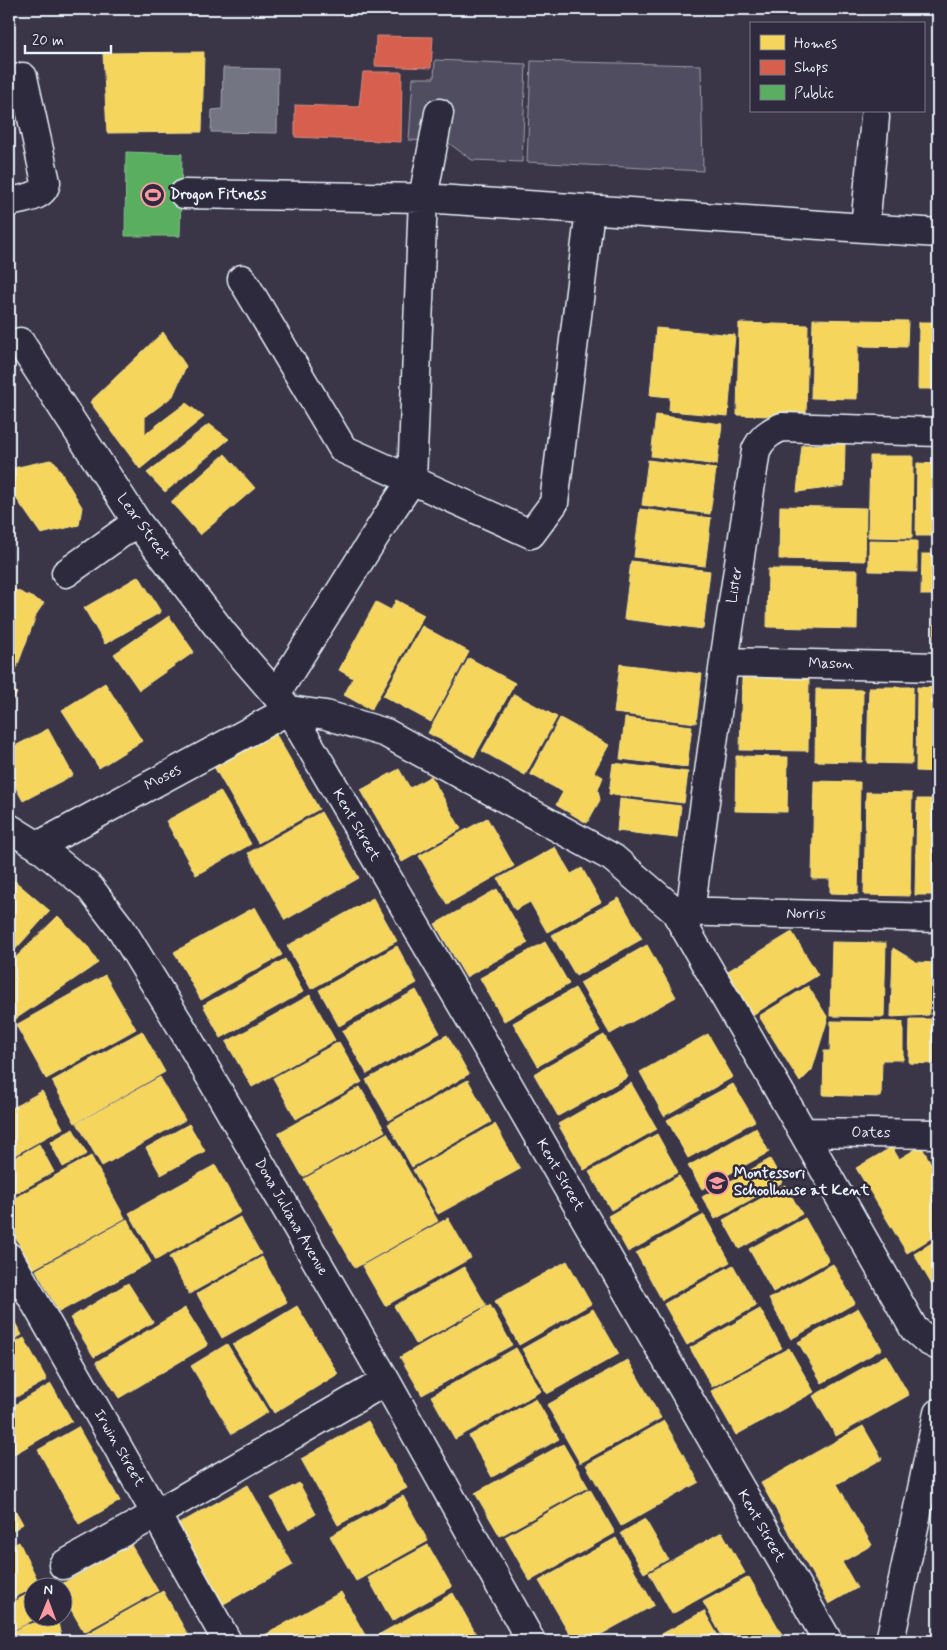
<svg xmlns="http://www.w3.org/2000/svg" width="947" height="1650" font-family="Mynerve,sans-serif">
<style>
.green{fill:#504e5f;stroke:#9ca0ac}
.water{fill:#737482;stroke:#a2a6b1}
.homes{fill:#f6d55c;stroke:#f2dd8b}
.shops{fill:#d6604d;stroke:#db8c80}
.public{fill:#5aae61;stroke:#85c28e}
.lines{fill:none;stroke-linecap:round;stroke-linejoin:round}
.minor-casing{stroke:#e8f1f8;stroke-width:31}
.minor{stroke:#2f2a3d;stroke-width:28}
.labels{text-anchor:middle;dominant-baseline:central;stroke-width:5;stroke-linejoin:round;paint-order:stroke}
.poi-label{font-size:15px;font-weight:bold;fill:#e8f1f8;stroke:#2f2a3d;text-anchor:start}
.street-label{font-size:15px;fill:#e8f1f8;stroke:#2f2a3d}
</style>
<rect width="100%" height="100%" fill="#3a3648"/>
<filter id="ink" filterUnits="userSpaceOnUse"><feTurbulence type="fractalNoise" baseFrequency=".02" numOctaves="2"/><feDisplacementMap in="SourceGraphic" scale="10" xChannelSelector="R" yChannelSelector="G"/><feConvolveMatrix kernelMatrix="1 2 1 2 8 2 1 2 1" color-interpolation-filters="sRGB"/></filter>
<g filter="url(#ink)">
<!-- green -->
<path class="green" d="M435 60 526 64 522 162 472 160 443 139 425 141 409 140 413 78H434Z
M531 61 701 65 703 171 527 162Z"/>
<!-- water -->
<path class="water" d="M223 68 278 69 277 133 211 132 212 110 222 109Z"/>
<!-- homes -->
<path class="homes" d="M204 52 202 132 107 133 103 53Z
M813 319 908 321 907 347 858 346 857 399 811 398Z
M919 322H938V389H918Z
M739 323 808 325 806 417 737 415Z
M656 328 735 335 728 416 669 411 670 397 650 395Z
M163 332 186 366 173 396 145 417V434L186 403 204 417 140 469 90 402Z
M656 415 722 424 717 465 651 456Z
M209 424 229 439 165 492 147 473Z
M845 444 844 486 797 492 802 445Z
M225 454 255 488 200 535 171 502Z
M870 456H913L912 538 868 537Z
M50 460 55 462 82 507 79 525 41 534 9 488V469Z
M648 460 716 469 710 514 642 505Z
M917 463 938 464V536H916Z
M780 506 866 508 865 561 779 559Z
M640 509 711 518 705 566 634 557Z
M869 540 917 541V572L869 571Z
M922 554H938V595H921Z
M631 561 710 571 703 629 624 619Z
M768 569 858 570 857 629 767 627Z
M139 576 161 612 105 644 84 608Z
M9 587 44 603 37 613 14 675 9 672Z
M396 600 424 615 371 710 344 695 353 678 339 670 376 602 391 610Z
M935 604H938V644H934Z
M169 616 194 652 139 690 114 654Z
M422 626 469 652 431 722 383 696Z
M469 658 515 683 474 757 428 733Z
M620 664 702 674 696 723 614 713Z
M742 678 809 679 808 751 740 750Z
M105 683 142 741 99 768 62 710Z
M869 687H913L912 764 867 763Z
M917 687 938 688V772L916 771Z
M9 688 17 693 9 706Z
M816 689 863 690 862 762 815 761Z
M514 694 557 717 525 775 482 751Z
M560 718 609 745 594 772 603 777 598 790 600 800 587 823 556 805 563 792 530 774Z
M625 718 692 726 687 767 620 759Z
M48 729 73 775 23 801 9 775V749Z
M274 731 319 809 258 843 213 765Z
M736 756 788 757 787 812 735 811Z
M613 763 688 772 684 803 609 794Z
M399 769 410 788 431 776 461 829 402 862 361 790Z
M814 781 860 782 858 894 830 893V879H812Z
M220 791 251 844 196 875 166 821Z
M866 792 912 793 910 896 864 895Z
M620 799 681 806 677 838 617 831Z
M917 799H938V895H915Z
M321 812 359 878 285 920 248 853Z
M487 818 514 866 447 904 419 856Z
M555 847 571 874 582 868 601 902 547 932 530 902 515 910 498 879Z
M9 876 50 911 13 952 9 949Z
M497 889 528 943 466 977 435 924Z
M373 898 397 941 311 989 287 946Z
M619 898 642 939 576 976 552 935Z
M255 907 282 955 201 1000 174 952Z
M58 916 89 948 98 963 14 1020 9 1014V964Z
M792 932 818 975 749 1017 723 974Z
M545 942 569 984 504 1021 480 978Z
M832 942 886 943 884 1017 830 1016Z
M647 945 676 997 610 1034 580 983Z
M397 946 417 983 339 1026 319 990Z
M893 948 916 962 935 963 929 1015 891 1017Z
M935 949H938V1016L934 1015Z
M285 959 303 992 221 1038 203 1005Z
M105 975 136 1029 46 1079 16 1025Z
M808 986 828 1018 812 1070 800 1082 759 1016Z
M575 988 600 1031 538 1066 513 1023Z
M416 990 440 1033 367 1074 342 1031Z
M310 995 335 1040 252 1087 226 1042Z
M910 1019H936L935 1064 909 1063Z
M831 1021 903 1022V1060H882L881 1097 823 1095 824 1051H830Z
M142 1031 165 1072 75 1123 52 1081Z
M938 1032V1098H937Z
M708 1034 733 1077 664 1116 640 1072Z
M447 1035 469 1074 389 1120 366 1080Z
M604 1035 628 1077 558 1116 534 1074Z
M339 1042 362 1082 296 1119 273 1078Z
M160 1077 185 1120 102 1166 77 1123Z
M468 1080 491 1122 412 1167 388 1124Z
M631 1083 657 1129 584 1170 558 1124Z
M733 1084 755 1121 688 1158 667 1120Z
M360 1087 385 1131 303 1177 278 1133Z
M42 1091 63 1128 9 1158V1110Z
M189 1124 205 1151 161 1175 146 1148Z
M495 1124 520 1169 438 1214 413 1170Z
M756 1128 769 1152 702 1189 688 1166Z
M73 1129 87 1154 63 1167 50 1142Z
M387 1133 438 1221 355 1268 304 1179Z
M657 1134 678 1172 611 1210 589 1172Z
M39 1144 54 1172 9 1197V1161Z
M921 1146 938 1175V1234L907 1253 856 1168 892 1147 899 1159Z
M91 1156 125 1218 33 1269 9 1226V1201Z
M770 1159 783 1182 715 1219 702 1197Z
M215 1165 241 1212 156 1260 129 1213Z
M679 1176 700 1212 628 1252 608 1216Z
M785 1185 802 1214 739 1249 723 1220Z
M704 1215 730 1262 662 1300 636 1253Z
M240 1217 261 1254 189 1294 169 1257Z
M448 1218 471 1258 385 1306 362 1266Z
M805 1218 829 1261 773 1292 749 1249Z
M127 1219 151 1262 59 1312 36 1270Z
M938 1239V1295L914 1254Z
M262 1257 287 1302 222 1338 197 1294Z
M567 1261 591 1304 519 1345 495 1301Z
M833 1264 855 1303 791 1339 769 1299Z
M733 1265 756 1306 687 1345 664 1304Z
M464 1267 486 1305 416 1344 394 1306Z
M128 1283 153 1322 94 1357 70 1318Z
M490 1305 512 1345 422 1395 400 1357Z
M297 1306 338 1374 274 1413 233 1345Z
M185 1308 208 1345 119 1398 96 1362Z
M858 1308 882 1349 822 1383 798 1342Z
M593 1309 619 1354 547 1394 522 1349Z
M760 1309 782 1348 712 1387 690 1348Z
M9 1312 22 1335 9 1342Z
M24 1338 47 1380 9 1401V1346Z
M227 1344 268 1412 232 1434 191 1366Z
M516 1348 541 1391 455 1439 431 1396Z
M789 1348 814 1392 736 1435 711 1391Z
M886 1355 909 1395 836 1436 813 1396Z
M628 1360 661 1418 580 1463 547 1405Z
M51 1384 72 1421 9 1457V1408Z
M536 1399 559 1439 492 1477 469 1436Z
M368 1421 407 1488 338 1525 301 1459Z
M664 1421 699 1482 621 1526 586 1465Z
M863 1426 882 1459 837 1484 872 1545 842 1562 857 1588 829 1604 761 1483Z
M78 1427 120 1501 79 1524 38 1450Z
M563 1444 588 1487 500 1536 475 1493Z
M299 1483 316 1514 289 1530 271 1498Z
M248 1485 293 1565 220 1606 175 1526Z
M590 1489 615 1533 530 1581 505 1537Z
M403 1496 428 1541 356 1581 330 1536Z
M9 1499 23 1524 9 1533Z
M645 1519 668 1559 644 1573 621 1533Z
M722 1532 745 1573 672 1614 649 1573Z
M616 1538 654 1605 589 1641H574L539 1581Z
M19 1542 40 1585 9 1600V1547Z
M131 1545 158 1591 84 1632 62 1594V1588H59L58 1586Z
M428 1545 452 1587 392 1621 368 1578Z
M749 1577 786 1641H725L703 1602Z
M163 1591 188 1635 178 1641H74Z
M32 1592V1618H37L9 1632V1604Z
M341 1592 365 1635 354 1641H257L256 1640Z
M453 1593 480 1641H381L378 1635Z
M704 1611 721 1641H649Z
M57 1618 62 1641H9V1634L26 1625Z"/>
<!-- shops -->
<path class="shops" d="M376 36 433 37 431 68 375 66Z
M363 72H402L401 142 295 137V105L359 107Z"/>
<!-- public -->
<path class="public" d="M126 152 182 154 180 236H125Z"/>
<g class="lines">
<!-- minor casing -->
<g class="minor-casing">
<path id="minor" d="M184 194 423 198 938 233
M9 202C21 199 44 198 46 182L23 77
M865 228 875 117
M242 279 343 449 531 534 554 503 590 210
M9 345 20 342 137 522 225 636 289 710 489 1051 828 1641
M66 573 137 522
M724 662 938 667
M276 694 387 517 412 480 423 198 439 113
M289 710 326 715 386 733 613 858 675 911 803 1132 914 1329 928 1341 938 1346
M9 828 38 846 90 888 122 930 182 1028 386 1381 531 1641
M38 846 289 710
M675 911 938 918
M690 912 724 662 756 450C762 438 769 432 782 427L938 432
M803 1132 938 1134
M9 1257 156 1514 227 1641
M63 1565 156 1514 386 1381
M890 1641 938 1413"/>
</g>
<!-- minor -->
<use href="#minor" class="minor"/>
</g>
</g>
<!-- icons -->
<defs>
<g id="stadium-ring" transform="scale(1.25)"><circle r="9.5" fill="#2f2a3d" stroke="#ff9aa2" stroke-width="1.5"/><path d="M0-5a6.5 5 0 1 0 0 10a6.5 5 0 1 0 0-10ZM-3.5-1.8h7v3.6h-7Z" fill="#ff9aa2"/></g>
<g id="school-ring" transform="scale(1.25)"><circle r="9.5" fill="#2f2a3d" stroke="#ff9aa2" stroke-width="1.5"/><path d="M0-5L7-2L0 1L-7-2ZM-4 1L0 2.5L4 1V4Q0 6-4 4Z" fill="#ff9aa2"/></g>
</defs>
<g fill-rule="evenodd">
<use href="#stadium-ring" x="153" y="195"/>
<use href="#school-ring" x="717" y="1183"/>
</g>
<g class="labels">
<!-- poi labels -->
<g class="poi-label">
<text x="170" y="195">Drogon Fitness</text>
<text x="734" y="1174">Montessori<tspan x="734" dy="17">Schoolhouse at Kent</tspan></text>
</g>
<!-- street labels -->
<g class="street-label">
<text transform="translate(143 527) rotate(54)">Lear Street</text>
<text transform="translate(735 585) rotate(-81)">Lister</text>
<text transform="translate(831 664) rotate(1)">Mason</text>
<text transform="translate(163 778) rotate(-28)">Moses</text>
<text transform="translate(356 825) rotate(60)">Kent Street</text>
<text transform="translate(806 914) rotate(1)">Norris</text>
<text transform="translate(871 1133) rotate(1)">Oates</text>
<text transform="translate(560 1175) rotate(60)">Kent Street</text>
<text transform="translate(291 1217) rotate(60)">Dona Juliana Avenue</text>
<text transform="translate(119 1448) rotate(60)">Irwin Street</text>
<text transform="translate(761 1526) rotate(60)">Kent Street</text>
</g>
</g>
<!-- margin -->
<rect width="947" height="1650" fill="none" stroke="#2f2a3d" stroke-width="30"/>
<rect x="15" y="15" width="917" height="1620" fill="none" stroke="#e8f1f8" stroke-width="2" filter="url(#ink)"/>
<!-- legend -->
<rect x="750" y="22" width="175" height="90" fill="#2f2a3d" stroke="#797a88"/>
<rect x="760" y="35" width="25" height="15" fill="#f6d55c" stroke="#797a88"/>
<text x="794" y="48" font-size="15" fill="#e8f1f8">Homes</text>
<rect x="760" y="60" width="25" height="15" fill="#d6604d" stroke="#797a88"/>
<text x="794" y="72" font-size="15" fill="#e8f1f8">Shops</text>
<rect x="760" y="85" width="25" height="15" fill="#5aae61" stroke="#797a88"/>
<text x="794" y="98" font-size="15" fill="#e8f1f8">Public</text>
<!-- north arrow -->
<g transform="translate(48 1602) rotate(1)"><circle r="24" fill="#2f2a3d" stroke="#797a88"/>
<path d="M0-4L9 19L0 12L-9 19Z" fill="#ff9aa2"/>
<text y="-8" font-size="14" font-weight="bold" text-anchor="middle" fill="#e8f1f8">N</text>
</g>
<!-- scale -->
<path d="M25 45v8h86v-8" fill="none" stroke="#e8f1f8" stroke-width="2.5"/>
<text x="32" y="45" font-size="15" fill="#e8f1f8" stroke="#2f2a3d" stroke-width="4" paint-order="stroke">20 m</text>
</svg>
